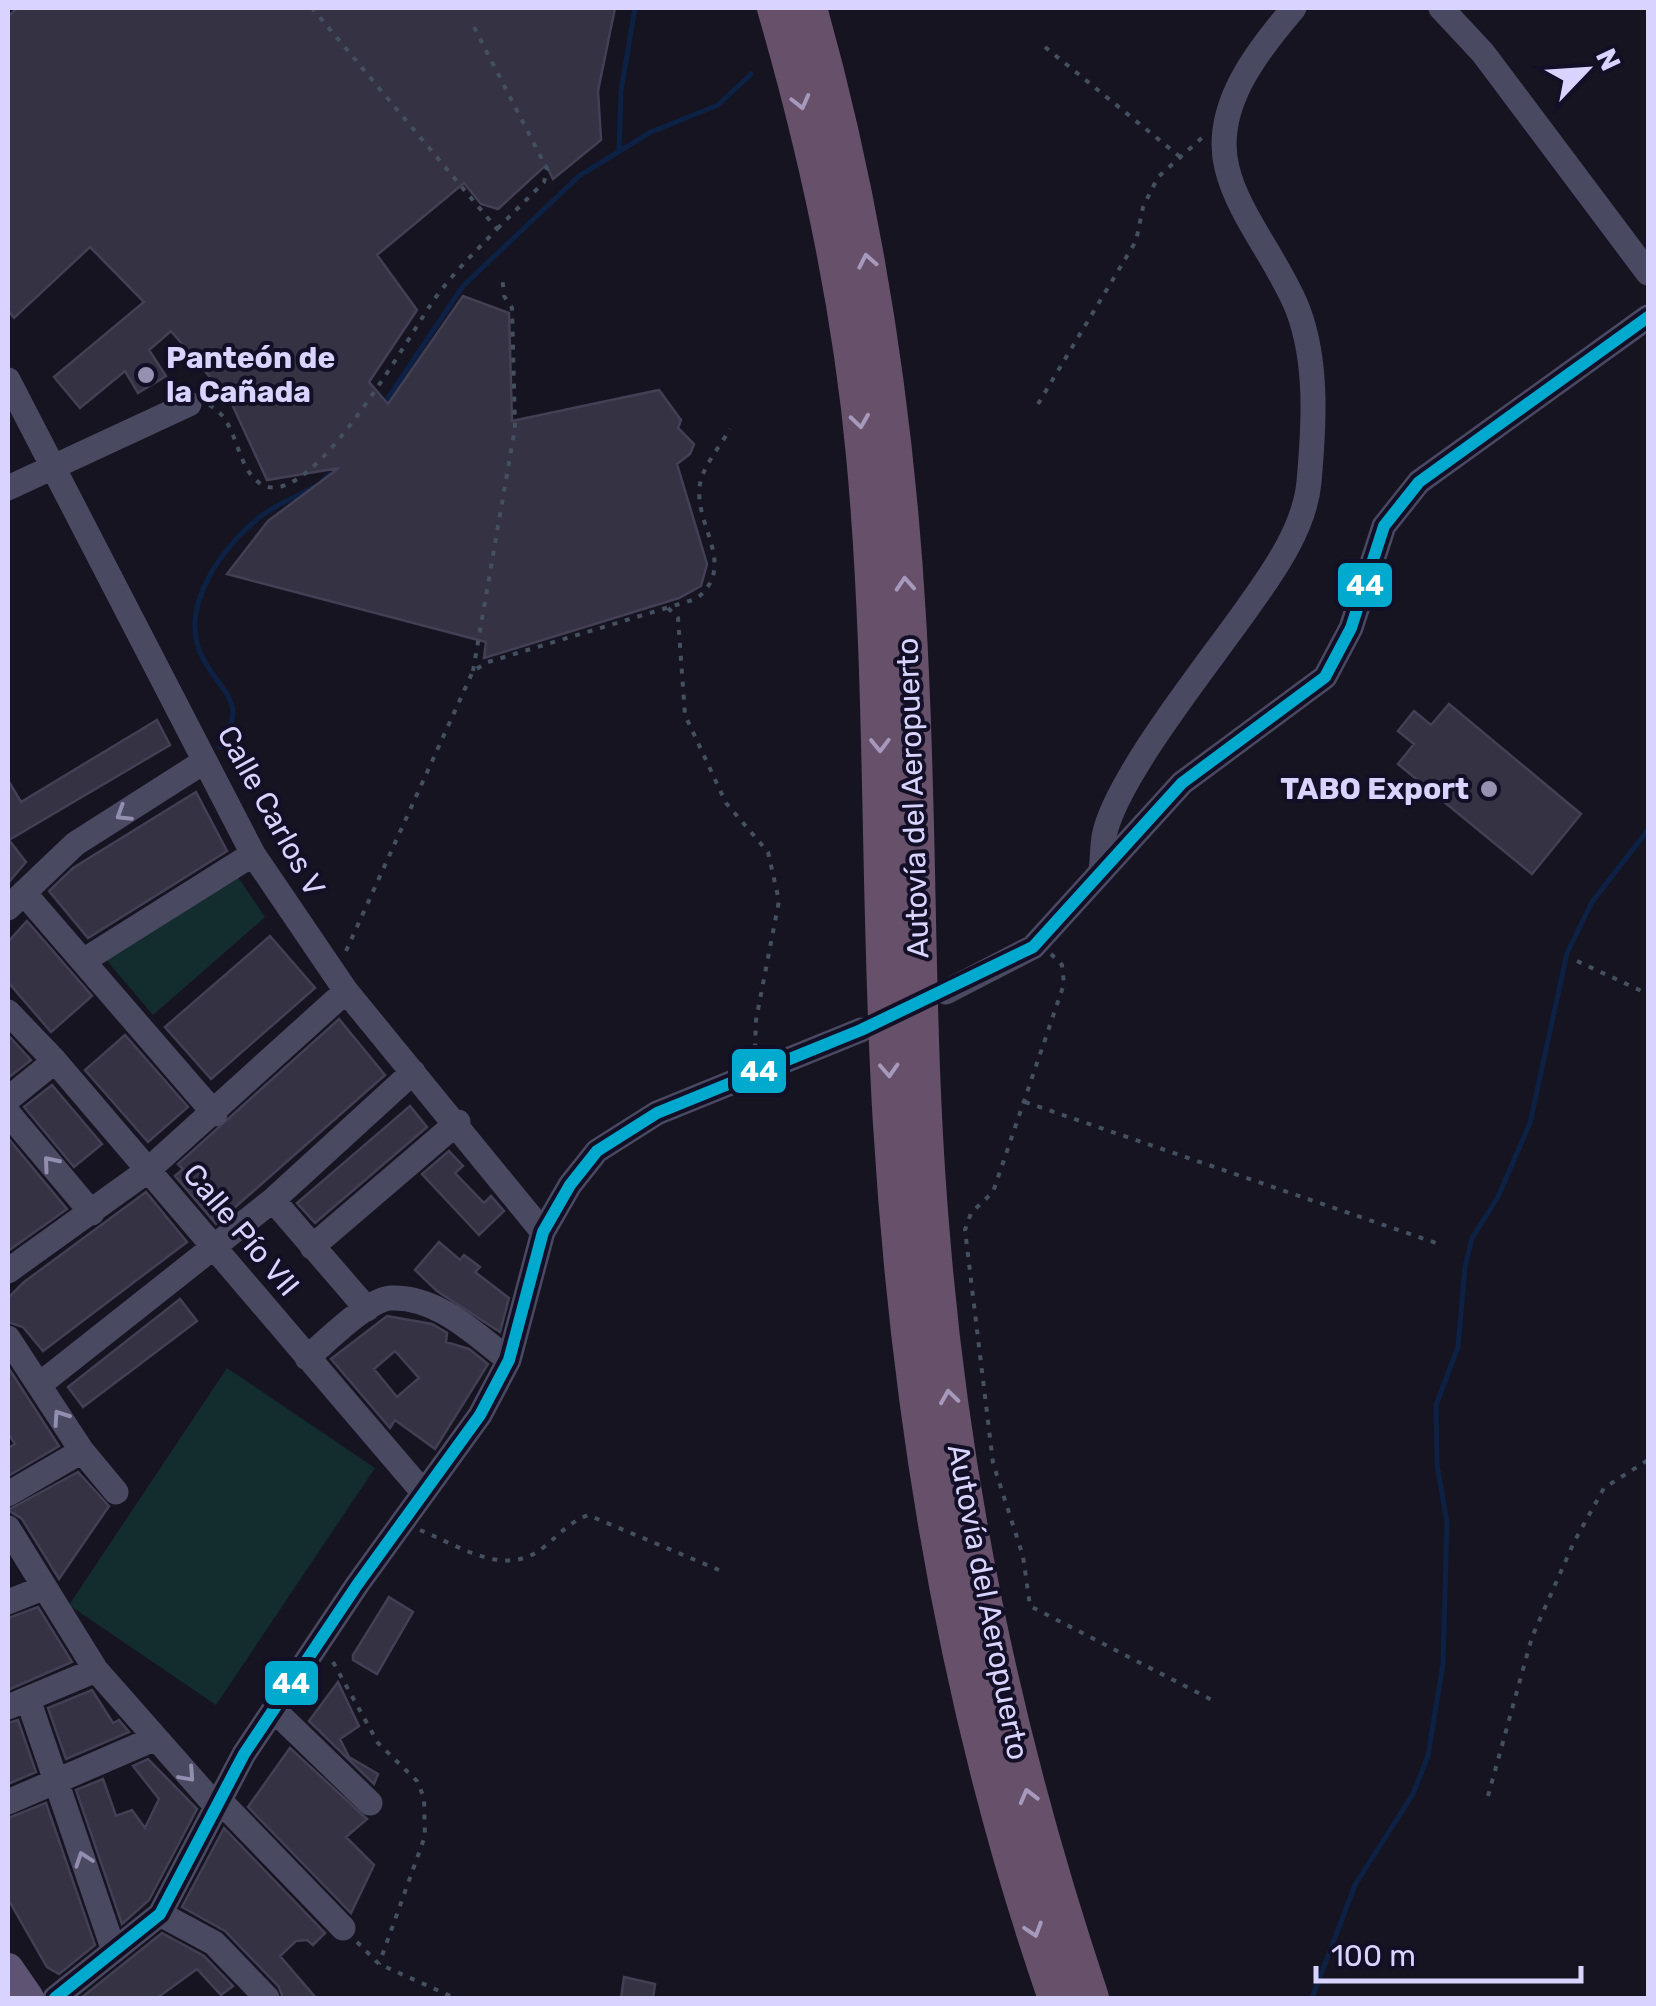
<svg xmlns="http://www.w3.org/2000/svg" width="1656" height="2006" font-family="Rubik,sans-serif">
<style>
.green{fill:#132c2d}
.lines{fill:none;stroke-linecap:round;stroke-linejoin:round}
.stream{stroke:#0d2144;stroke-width:5}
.building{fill:#343243;stroke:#433f54;stroke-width:2.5;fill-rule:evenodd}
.path{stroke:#44505f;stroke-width:4;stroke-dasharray:5 8;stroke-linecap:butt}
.minor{stroke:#4a4962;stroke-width:25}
.major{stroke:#5e5373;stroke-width:32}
.highway{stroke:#67516a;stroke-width:38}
.bus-1-casing{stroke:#130f26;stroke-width:20}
.bus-1{stroke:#00a9ce;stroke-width:12}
.oneway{stroke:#a699bc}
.oneway2{stroke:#928eb0}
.poi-dot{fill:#9591b1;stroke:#130f26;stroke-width:4}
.labels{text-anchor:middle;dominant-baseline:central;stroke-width:8;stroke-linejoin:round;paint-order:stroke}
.poi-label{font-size:30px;font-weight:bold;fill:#d9d4ff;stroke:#130f26;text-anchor:start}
.street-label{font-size:30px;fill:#d9d4ff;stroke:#130f26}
.line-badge{stroke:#130f26;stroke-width:4}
.badge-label{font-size:28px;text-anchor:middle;font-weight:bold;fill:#fff}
</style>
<rect width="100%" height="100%" fill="#161421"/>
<!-- green -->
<path class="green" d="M236 874 265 917 153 1015 102 955Z
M227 1368 375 1468 216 1705 69 1605Z"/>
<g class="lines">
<!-- stream -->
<path class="stream" d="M619 151 621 91 635 8
M382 407 463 286 579 176 651 132 718 105 751 74
M323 480 342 465
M220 747C251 697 218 694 200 652 180 604 224 545 260 517 276 504 297 497 314 487
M1312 1998 1355 1885 1413 1794 1428 1756 1443 1664 1447 1522 1437 1465 1436 1405 1458 1347 1465 1267 1472 1238 1498 1197 1530 1123 1567 953 1592 902 1648 830"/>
</g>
<!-- building -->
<path class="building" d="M17 8H615L598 91 601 140 553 179 546 165 498 209 481 204 464 183 377 255 417 310 369 382 388 404 463 296 509 313 512 421 659 390 681 420 678 428 694 444 690 454 677 464 707 564 701 586 679 598 484 658 486 642 227 574 268 521 339 468 267 480 231 402 171 331 149 350 166 376 138 393 125 371 80 408 54 377 144 302 90 247 14 318 8 310V17Z
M1449 704 1581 814 1532 874 1398 764 1414 744 1398 731 1414 711 1431 725Z
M157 720 170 745 9 840 26 862 8 883V780L21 802Z
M196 792 227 851 88 938 49 891 73 868Z
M27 921 92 996 51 1032 8 982V942Z
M270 936 315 988 211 1079 165 1027Z
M339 1019 385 1075 216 1224 175 1176 183 1169 178 1164Z
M8 1035 31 1060 8 1078Z
M125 1035 188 1107 148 1142 85 1070Z
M52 1085 102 1144 74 1167 24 1107Z
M410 1106 427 1127 315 1223 297 1203Z
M8 1138 67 1209 8 1251Z
M449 1151 463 1166 455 1173 484 1203 491 1196 504 1211 479 1235 422 1174Z
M146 1192 187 1242 43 1351 23 1327 8 1322V1298L24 1282Z
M439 1242 460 1260 464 1255 480 1267 475 1272 509 1298 500 1332 437 1291 415 1270Z
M180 1299 197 1321 83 1407 68 1387Z
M387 1316 432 1324 447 1333 446 1342 469 1349 488 1364 435 1449 395 1420 390 1428 331 1359ZM395 1351 419 1378 397 1397 374 1369Z
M8 1367 59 1446 8 1476V1448L15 1444 8 1433Z
M78 1472 109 1506 59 1579 22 1519 8 1510Z
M389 1597 413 1612 377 1674 353 1660V1655Z
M38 1607 72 1662 8 1690V1618Z
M338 1682 359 1726 340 1739 349 1757 378 1774 374 1784 309 1721Z
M92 1690 113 1723 119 1720 129 1732 66 1759 48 1708Z
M18 1720 36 1772 8 1784V1723Z
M290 1748 367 1819 346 1837 374 1865 351 1913 248 1807Z
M148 1759 197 1809 149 1900 122 1924 76 1790 103 1779 116 1816 132 1810 145 1828 159 1799 133 1766Z
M46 1803 95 1945 59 1974 47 1967 8 1899V1818Z
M224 1828 325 1933 313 1945 307 1940 296 1941 280 1956 316 1998H283L279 1987 225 1931 182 1907Z
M162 1933 204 1956 233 1986 221 1995 197 1969 157 1998H81Z
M624 1977 655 1984 653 1998H621Z"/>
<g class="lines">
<!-- path -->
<path class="path" d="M474 27 547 169 544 182 497 229
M1045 47 1179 156
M1038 404 1136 241 1143 207 1158 177 1204 136
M209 405C240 420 234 470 263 485 313 511 411 331 436 297 454 272 476 251 497 229L312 8
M668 608 678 618 685 715 726 803 768 852 779 901 756 1020 755 1050
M473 671 515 428 512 308 504 296 502 275
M346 951 473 671 488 662 696 599C739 565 693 526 700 484 703 466 721 445 730 429
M1051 954 1062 965 1064 984 993 1192 971 1213 965 1230 993 1463 1023 1556 1030 1606 1212 1700
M1577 961 1648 994
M1025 1102 1442 1245
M420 1530C460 1546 505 1579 544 1547 560 1534 568 1523 588 1515L719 1570
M333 1662 378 1743 417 1781 424 1798 425 1836 379 1964
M1488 1796 1532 1637 1574 1542 1604 1488 1648 1460
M357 1942 379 1964 455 1998"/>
<!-- minor -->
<path class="minor" d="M1441 8 1483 53 1648 273
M8 380 253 854 346 991 543 1232
M8 488 189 404
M1101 870C1103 857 1102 844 1105 832 1120 772 1213 658 1251 603 1276 568 1305 526 1309 482 1314 426 1318 363 1298 310 1280 263 1238 215 1227 168 1212 108 1257 51 1294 8
M24 893 215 1114
M8 908 75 844 205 761
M83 961 253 854
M946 992 1033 947 1182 783 1325 677 1351 628 1384 526 1419 482 1648 317
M8 1012 55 1061 423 1492
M8 1099 55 1061
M8 1113 92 1213
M273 1200 367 1309
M312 1247 458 1122
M8 1271 147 1171 346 991
M8 1338 82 1451 116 1492
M307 1358C325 1343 368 1299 391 1298 437 1296 475 1334 509 1360
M39 1385 273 1200 413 1072
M8 1494 82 1451
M8 1528 96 1670 216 1806 226 1807 343 1928
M8 1602 43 1588
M28 1699 114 1951
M8 1707 96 1670
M275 1711 370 1803
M8 1802 156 1738
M160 1914 214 1943 267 1998
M55 1998 160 1914 244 1754 357 1585 480 1415 509 1360 543 1232 570 1185 597 1151 657 1113 861 1030"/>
<!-- major -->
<path class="major" d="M8 1969 28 1998"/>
<!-- highway -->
<path class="highway" d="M776 8C818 153 851 304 865 455 886 677 878 901 892 1124 910 1422 959 1716 1057 1998
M808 8C864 207 895 410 907 617 920 823 913 1030 931 1236 952 1496 1007 1751 1090 1998"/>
<!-- bus-1 casing -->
<g class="bus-1-casing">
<path id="bus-1" d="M55 1998 160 1914 244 1754 357 1585 480 1415 509 1360 543 1232 570 1185 597 1151 657 1113 861 1030 1033 947 1182 783 1325 677 1351 628 1384 526 1419 482 1648 317"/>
</g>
<!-- bus-1 -->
<use href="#bus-1" class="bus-1"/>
</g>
<!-- one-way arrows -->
<defs><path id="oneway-chevron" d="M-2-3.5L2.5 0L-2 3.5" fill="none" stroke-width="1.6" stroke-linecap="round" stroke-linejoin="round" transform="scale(2.5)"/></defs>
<g class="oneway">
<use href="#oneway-chevron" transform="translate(801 102) rotate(76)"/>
<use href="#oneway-chevron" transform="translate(867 261) rotate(-101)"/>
<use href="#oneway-chevron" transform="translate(860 421) rotate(82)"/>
<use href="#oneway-chevron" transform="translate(905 584) rotate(-94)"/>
<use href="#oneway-chevron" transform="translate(880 745) rotate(89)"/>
<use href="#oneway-chevron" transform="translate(889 1070) rotate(87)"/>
<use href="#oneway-chevron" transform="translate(949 1397) rotate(-98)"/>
<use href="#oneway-chevron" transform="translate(1028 1796) rotate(-105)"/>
<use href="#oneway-chevron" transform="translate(1034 1930) rotate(72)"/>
</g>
<g class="oneway2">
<use href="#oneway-chevron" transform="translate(123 814) rotate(148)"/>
<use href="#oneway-chevron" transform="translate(50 1163) rotate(-130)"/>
<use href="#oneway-chevron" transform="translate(60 1417) rotate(-124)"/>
<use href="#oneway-chevron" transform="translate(188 1775) rotate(48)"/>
<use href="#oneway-chevron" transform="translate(83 1859) rotate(-109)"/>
</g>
<!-- markers -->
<g class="poi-dot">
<circle cx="146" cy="375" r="10"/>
<circle cx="1489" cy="789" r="10"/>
</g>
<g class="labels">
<!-- poi labels -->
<g class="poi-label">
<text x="166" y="358">Panteón de<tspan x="166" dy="34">la Cañada</tspan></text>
<text x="1469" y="789" text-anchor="end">TABO Export</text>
</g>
<!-- street labels -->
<g class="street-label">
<text transform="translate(913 798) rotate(-92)">Autovía del Aeropuerto</text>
<text transform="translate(271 811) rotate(61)">Calle Carlos V</text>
<text transform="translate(241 1230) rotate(50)">Calle Pío VII</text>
<text transform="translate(988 1602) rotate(79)">Autovía del Aeropuerto</text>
</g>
</g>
<g class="line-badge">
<rect x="1336" y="561" width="58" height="48" rx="10" fill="#00a9ce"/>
<rect x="730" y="1047" width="58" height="48" rx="10" fill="#00a9ce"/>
<rect x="263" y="1659" width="57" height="48" rx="10" fill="#00a9ce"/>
</g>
<g class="badge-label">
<text x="1365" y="595">44</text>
<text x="759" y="1081">44</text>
<text x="291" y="1693">44</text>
</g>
<!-- border -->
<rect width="1656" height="2006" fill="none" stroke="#d9d4ff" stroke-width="20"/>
<!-- north arrow -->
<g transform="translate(1586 70) rotate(65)" stroke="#130f26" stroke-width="8" paint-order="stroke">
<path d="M0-8L18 38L0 25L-18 38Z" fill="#d9d4ff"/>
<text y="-15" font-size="28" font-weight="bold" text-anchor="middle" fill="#d9d4ff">N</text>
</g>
<!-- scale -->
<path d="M1316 1966v15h265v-15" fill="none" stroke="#d9d4ff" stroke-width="5"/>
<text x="1331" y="1966" font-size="30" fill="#d9d4ff" stroke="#130f26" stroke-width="8" paint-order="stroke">100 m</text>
</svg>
